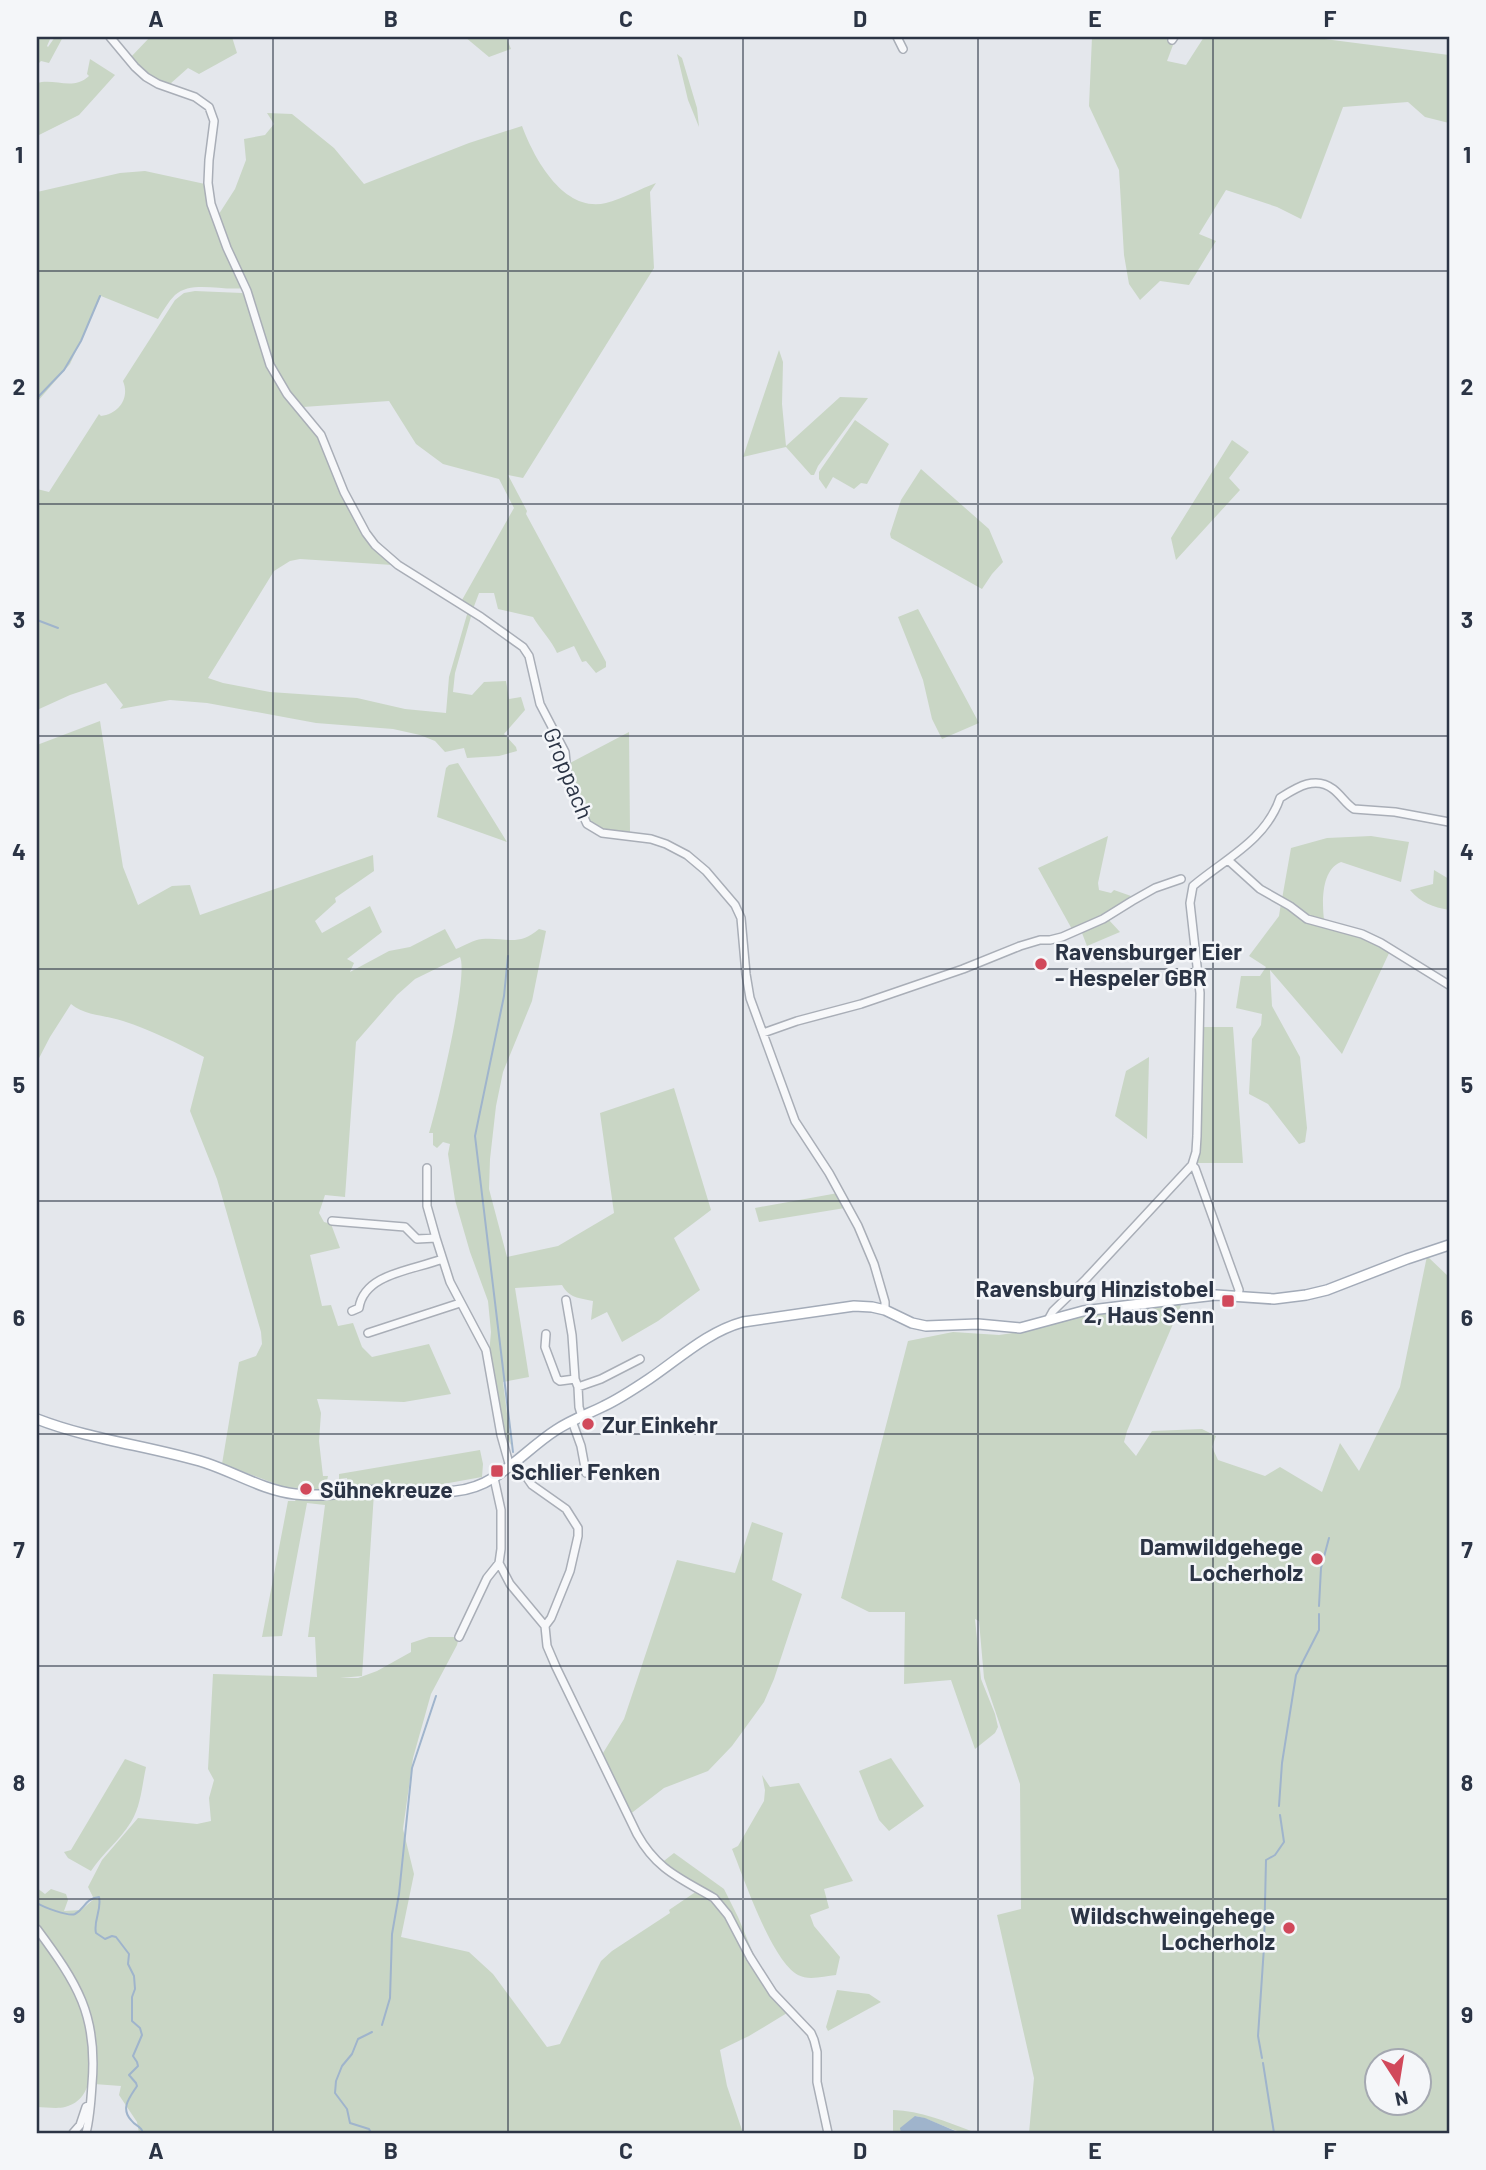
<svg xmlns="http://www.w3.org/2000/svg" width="1486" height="2170" font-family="Barlow,sans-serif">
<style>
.green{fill:#c9d6c5;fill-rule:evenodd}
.water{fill:#9fb4cc}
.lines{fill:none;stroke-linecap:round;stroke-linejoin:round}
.stream{stroke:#9fb4cc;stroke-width:2}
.minor-casing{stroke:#a9aeb7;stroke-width:10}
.major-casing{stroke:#a3abb8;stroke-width:12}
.minor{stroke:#f7f8fa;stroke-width:7}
.major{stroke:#fff;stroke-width:9}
.grid{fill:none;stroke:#2b3445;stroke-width:2;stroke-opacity:0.55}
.poi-dot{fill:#d1495b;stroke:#f4f6f9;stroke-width:2.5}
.labels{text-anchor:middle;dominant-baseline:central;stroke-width:5;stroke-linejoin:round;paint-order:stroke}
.street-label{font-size:23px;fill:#2b3445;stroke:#f4f6f9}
.poi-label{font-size:23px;font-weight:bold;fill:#2b3445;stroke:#f4f6f9;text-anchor:start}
.neatline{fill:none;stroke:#2b3445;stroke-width:2.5}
.grid-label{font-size:23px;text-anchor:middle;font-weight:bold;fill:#2b3445}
</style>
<rect width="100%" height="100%" fill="#e4e7ec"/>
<!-- green -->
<path class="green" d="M37 37H51L47 46 48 47 55 37H63L49 63 41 61 37 65Z
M150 37H232L237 53 199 74 188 68 170 84C153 83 142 69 130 58Z
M465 37H506L511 49 489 57Z
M1092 37H1176L1167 61 1186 65 1204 37H1309L1449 55V123L1425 117 1408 102 1343 107 1301 219 1277 207 1226 190 1199 234 1216 241 1189 285 1160 281 1140 300 1129 284 1124 255 1119 170 1089 106Z
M677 54 682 58 697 108 699 127 688 100Z
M90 59 115 75 79 115 37 136V83C55 78 73 91 89 76L87 74Z
M267 113 292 114 334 148 364 184 469 143 522 126C534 158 563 213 606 203 622 199 640 189 656 183L650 192 654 268 523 478 508 475 527 511 526 514 606 662V667L596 673 586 661 582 662 574 646 557 653C552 641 540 629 533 617L498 609 494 593H479L473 609 462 600 514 508 499 479 443 464 416 444 389 401 303 407 288 390 271 358 250 292 233 257 217 217 235 189 246 160 244 139 265 135 274 124Z
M145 171 205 184 243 288C223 291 191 280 175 295 168 302 163 311 158 319L101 296 70 364 37 402V192L120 173Z
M195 291 242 293 246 296 267 365 318 435 365 535 393 565 300 559 290 561 274 571 208 678 223 683 270 692 357 698 405 709 446 713 449 677 468 611 472 613 455 673 453 692 472 695 484 682 506 681 509 699 521 697 525 710 504 734 516 747 517 751 499 756 467 758 464 748 445 752 435 741 420 735 393 729 316 723 207 703 170 700 120 709 123 705 106 683 70 695 37 710V489L49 492 99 414 101 416C119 414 130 398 123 381L175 300 184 293Z
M779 350 783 362 782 404 786 446 840 397 868 398 818 466 814 475H811L786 447 743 457Z
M855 420 889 444 867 484 861 483 854 489 833 477 826 489 819 479V472Z
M1232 440 1249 452 1229 478 1240 490 1176 560 1171 538Z
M921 469 989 529 1003 562 992 574 982 589 891 538 890 534 901 500Z
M918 609 979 723 942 739 932 719 923 680 898 617Z
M100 721 123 867 138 905 172 886 190 885 200 915 373 855 374 871 335 898 336 902 315 921 322 933 370 906 382 932 347 959 354 963 350 972 389 951 410 947 445 929 456 949C464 946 473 940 482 939 506 937 518 947 539 929L546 931 532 1001 503 1072 496 1106 490 1159 489 1189 507 1257 558 1246 614 1213 600 1113 674 1088 711 1210 674 1238 700 1290 658 1321 622 1342 607 1312 591 1320 593 1301C579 1298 569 1298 562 1285L515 1288 529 1377 503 1382 511 1445 503 1431 489 1354 491 1332 488 1301 470 1252 455 1200 448 1154 450 1144 443 1142 437 1148 433 1145V1133H429C437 1108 469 975 460 957L415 979 397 995 356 1042 345 1197 325 1195 319 1213 324 1222 331 1224 340 1248 310 1255 322 1306 331 1305 338 1326 353 1323 362 1347 372 1357 429 1344 451 1394 404 1402 317 1399 321 1413 319 1441 323 1476H328L325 1490 284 1487 222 1464 239 1362 256 1356 262 1344 261 1332 217 1179 190 1111 204 1057C177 1043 151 1030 123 1021 106 1015 85 1016 71 1004L50 1037 37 1062V745Z
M629 732 630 832 607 831 588 822 571 781 570 763Z
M458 763 507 842 437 817 446 768 449 765Z
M1108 836 1098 883 1099 890 1111 893 1114 890 1131 896 1104 915 1073 931 1038 868Z
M1371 836 1409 842 1401 882 1341 862C1321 870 1322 902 1324 920L1308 918 1282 899 1291 848 1327 838Z
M1434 870 1449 879V910C1433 907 1421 903 1410 890L1433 884Z
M1281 903 1305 920 1361 936 1390 951 1342 1054 1270 970 1272 1006 1300 1057 1307 1128 1305 1142 1299 1144 1268 1104 1249 1094 1252 1039 1261 1025 1262 1014 1236 1008 1241 976H1260L1266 967 1249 956 1279 916Z
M1108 919 1120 932 1087 946 1082 933Z
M1202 1027H1233L1243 1163H1197Z
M1149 1057 1147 1139 1115 1116 1126 1071Z
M838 1193 845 1208 759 1222 755 1208Z
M1427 1256 1449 1277V2133H1029L1034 2078 997 1915 1021 1909 1020 1784 984 1678 979 1621 975 1619 981 1679 995 1714 998 1727 995 1733 975 1749 951 1680 904 1684 905 1612H869L841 1598 908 1341 953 1332 999 1335 1027 1331 1088 1314 1182 1303 1127 1431 1124 1442 1136 1456 1152 1431 1202 1429 1216 1436 1212 1447 1218 1460 1265 1476 1280 1467 1322 1492 1340 1443 1359 1471 1400 1387ZM1378 2062H1420V2104H1378Z
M480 1450 483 1464 482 1477 432 1486 390 1484V1480H387L385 1483 348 1488 347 1478 339 1479V1474Z
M374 1493 362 1676 340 1678H358L377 1671 411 1652V1643L429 1637H459L457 1645 431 1694 413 1758 403 1829 414 1874 401 1937 469 1952 493 1974 547 2047 560 2044 601 1961 612 1951 670 1913 669 1910 697 1891C735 1911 759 1979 787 2013L749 2036 720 2050 727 2086 743 2133H139L137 2122 119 2095 121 2086 94 2084 96 2054 95 2031 89 2027C92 2053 98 2099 65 2107 57 2109 45 2107 37 2107V1888L45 1894 51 1889 66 1894 68 1900 64 1911 81 1910 94 1899 88 1887 102 1860 138 1818 197 1824 211 1821 209 1798 214 1780 208 1769 213 1674 317 1677 315 1637H308L325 1505 307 1503 282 1636 262 1637 288 1501H295L297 1498Z
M752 1522 783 1533 772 1580 802 1594 774 1679 764 1702 732 1746 708 1771 664 1788 629 1815 603 1753 624 1719 677 1560 735 1573Z
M891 1758 924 1806 889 1831 879 1820 859 1771Z
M125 1759 146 1767C142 1785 141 1806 131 1822 120 1840 103 1853 91 1871L68 1858 64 1852 71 1850Z
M762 1775 770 1787 799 1783 853 1881 824 1889 829 1908 810 1915 814 1926 840 1957 836 1975C824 1976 809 1981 798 1975 771 1960 744 1878 732 1849L738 1846 764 1801 765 1790Z
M674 1853 724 1889 738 1917 761 1972 728 1911 660 1864Z
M837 1990 869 1994 881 2002 828 2031 826 2027Z
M893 2110C921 2111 945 2121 971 2131L972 2133C952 2133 935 2120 916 2116L901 2128V2133H893Z"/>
<!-- water -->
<path class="water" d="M915 2116 925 2118 960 2133H901L900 2128Z"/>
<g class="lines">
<!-- stream -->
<path class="stream" d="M37 398 64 370 81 341 100 296
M37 620 58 628
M508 956 504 996 475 1136 513 1452
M1319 1606 1321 1568 1329 1538
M1279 1806 1282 1763 1296 1675 1319 1630V1614
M37 1903C43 1907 69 1917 75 1914 86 1908 84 1899 99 1897 102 1910 93 1921 96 1933L105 1939 112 1936 116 1937 129 1954 128 1964 134 1976 135 1989 132 1997V2021L140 2028 142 2035 133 2056 137 2062 138 2066 129 2075 136 2083 137 2086C130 2097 120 2108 131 2120 136 2127 141 2125 143 2133
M382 2025 390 1998 392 1934 399 1894 412 1768 436 1696
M1262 2058 1258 2036 1264 1947 1266 1860 1275 1855 1284 1842 1280 1815
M1263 2063 1274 2133
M371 2133 369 2129 350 2123 347 2109 335 2093 336 2081 342 2066 352 2054 358 2039 372 2032"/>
<!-- minor casing -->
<g class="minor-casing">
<path id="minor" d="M110 37 135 67 146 77 158 84 195 97 209 107 214 121 209 160 208 183 211 204 227 248 247 291 270 365 287 394 321 435 344 492 366 533 375 545 398 565 481 617 523 647 529 656 540 704 565 752 568 783 587 824 602 833 651 839 666 844 687 855 706 871 735 905 741 918 746 974 750 998 795 1121 829 1173 858 1226 874 1264 885 1302V1310
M897 37 903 49
M1172 40 1174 37
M1228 860 1260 889 1290 906 1307 919 1362 934 1381 943 1449 985
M763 1033 797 1021 861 1004 963 969 1020 946 1040 940H1050L1062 937 1103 919 1132 901 1155 888 1181 879
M1192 1165 1195 1168 1239 1290 1238 1295
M427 1168V1206L436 1238
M332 1221 405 1227 417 1239 436 1238 450 1282 486 1350 501 1435 510 1467
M566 1300 572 1335 575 1379 578 1387 579 1407 582 1417
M352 1311 359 1308C364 1273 415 1270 442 1259
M1048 1320 1053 1311 1086 1279 1192 1165 1196 1152 1197 1136 1200 993 1190 903 1193 886C1225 859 1266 840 1280 798 1296 788 1315 775 1333 789 1341 795 1346 804 1354 809L1395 812 1449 822
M368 1333 460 1303
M546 1334 545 1347 557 1379 560 1381 575 1379
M578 1387 601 1379 640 1359
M572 1421 581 1446 586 1473
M516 1462 532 1485 566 1509 578 1528V1536L570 1571 551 1618 545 1626
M494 1478 501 1510V1549L499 1563 510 1584 545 1626 547 1646 556 1667 637 1834C657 1870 680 1878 714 1898L728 1915 750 1957 773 1993 811 2033 814 2040 817 2052V2082L828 2133
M459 1637 487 1578 499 1563
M37 1929C77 1983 98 2015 92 2084 91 2101 90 2117 86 2133
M73 2133 80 2125 86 2107 90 2105"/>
</g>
<!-- major casing -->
<g class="major-casing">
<path id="major" d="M37 1419C91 1440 150 1446 206 1463 236 1473 263 1490 295 1494 326 1498 355 1490 385 1490 423 1489 459 1500 493 1478 516 1464 534 1444 556 1430 571 1420 588 1414 604 1406 619 1399 634 1389 649 1379 680 1358 707 1332 743 1322L854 1306 872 1307 885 1310 912 1323 926 1326 978 1324 1020 1328 1083 1311 1190 1298 1216 1295 1274 1299 1306 1295 1327 1290 1407 1259 1449 1245"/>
</g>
<!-- minor -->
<use href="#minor" class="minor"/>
<!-- major -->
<use href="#major" class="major"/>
</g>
<!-- grid -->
<path class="grid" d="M273 37V2133M508 37V2133M743 37V2133M978 37V2133M1213 37V2133M37 271H1449M37 504H1449M37 736H1449M37 969H1449M37 1201H1449M37 1434H1449M37 1666H1449M37 1899H1449"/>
<!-- markers -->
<g class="poi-dot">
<circle cx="1041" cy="964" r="7"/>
<rect x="1221" y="1294" width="14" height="14" rx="3.5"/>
<circle cx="588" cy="1424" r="7"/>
<rect x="490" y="1464" width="14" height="14" rx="3.5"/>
<circle cx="306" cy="1489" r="7"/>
<circle cx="1317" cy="1559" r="7"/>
<circle cx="1289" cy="1928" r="7"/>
</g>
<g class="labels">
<!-- street labels -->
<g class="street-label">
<text transform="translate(569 773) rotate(68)">Groppach</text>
</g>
<!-- poi labels -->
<g class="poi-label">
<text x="1055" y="951">Ravensburger Eier<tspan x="1055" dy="26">- Hespeler GBR</tspan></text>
<text x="1214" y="1288" text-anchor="end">Ravensburg Hinzistobel<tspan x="1214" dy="26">2, Haus Senn</tspan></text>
<text x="602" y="1424">Zur Einkehr</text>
<text x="511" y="1471">Schlier Fenken</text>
<text x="320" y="1489">Sühnekreuze</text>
<text x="1303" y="1546" text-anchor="end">Damwildgehege<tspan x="1303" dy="26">Locherholz</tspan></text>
<text x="1275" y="1915" text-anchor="end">Wildschweingehege<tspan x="1275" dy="26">Locherholz</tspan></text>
</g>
</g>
<!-- border -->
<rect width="1486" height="2170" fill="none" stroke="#f4f6f9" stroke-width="77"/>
<!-- north arrow -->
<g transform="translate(1398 2082) rotate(168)"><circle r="33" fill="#f4f6f9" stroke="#a4a8b1" stroke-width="2"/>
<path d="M0-5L12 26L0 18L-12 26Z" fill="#d1495b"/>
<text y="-10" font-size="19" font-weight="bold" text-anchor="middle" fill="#2b3445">N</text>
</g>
<rect x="38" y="38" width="1410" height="2094" class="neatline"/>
<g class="grid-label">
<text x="156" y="27">A</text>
<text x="391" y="27">B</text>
<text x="626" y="27">C</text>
<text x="860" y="27">D</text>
<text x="1095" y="27">E</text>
<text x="1330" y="27">F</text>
<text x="19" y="163">1</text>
<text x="1467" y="163">1</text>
<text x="19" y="395">2</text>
<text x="1467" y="395">2</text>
<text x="19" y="628">3</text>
<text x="1467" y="628">3</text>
<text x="19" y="860">4</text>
<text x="1467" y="860">4</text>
<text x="19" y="1093">5</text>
<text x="1467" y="1093">5</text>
<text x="19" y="1326">6</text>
<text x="1467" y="1326">6</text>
<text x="19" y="1558">7</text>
<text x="1467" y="1558">7</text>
<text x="19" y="1791">8</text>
<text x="1467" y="1791">8</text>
<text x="19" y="2023">9</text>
<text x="1467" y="2023">9</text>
<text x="156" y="2159">A</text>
<text x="391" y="2159">B</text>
<text x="626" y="2159">C</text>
<text x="860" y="2159">D</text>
<text x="1095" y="2159">E</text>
<text x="1330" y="2159">F</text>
</g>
</svg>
